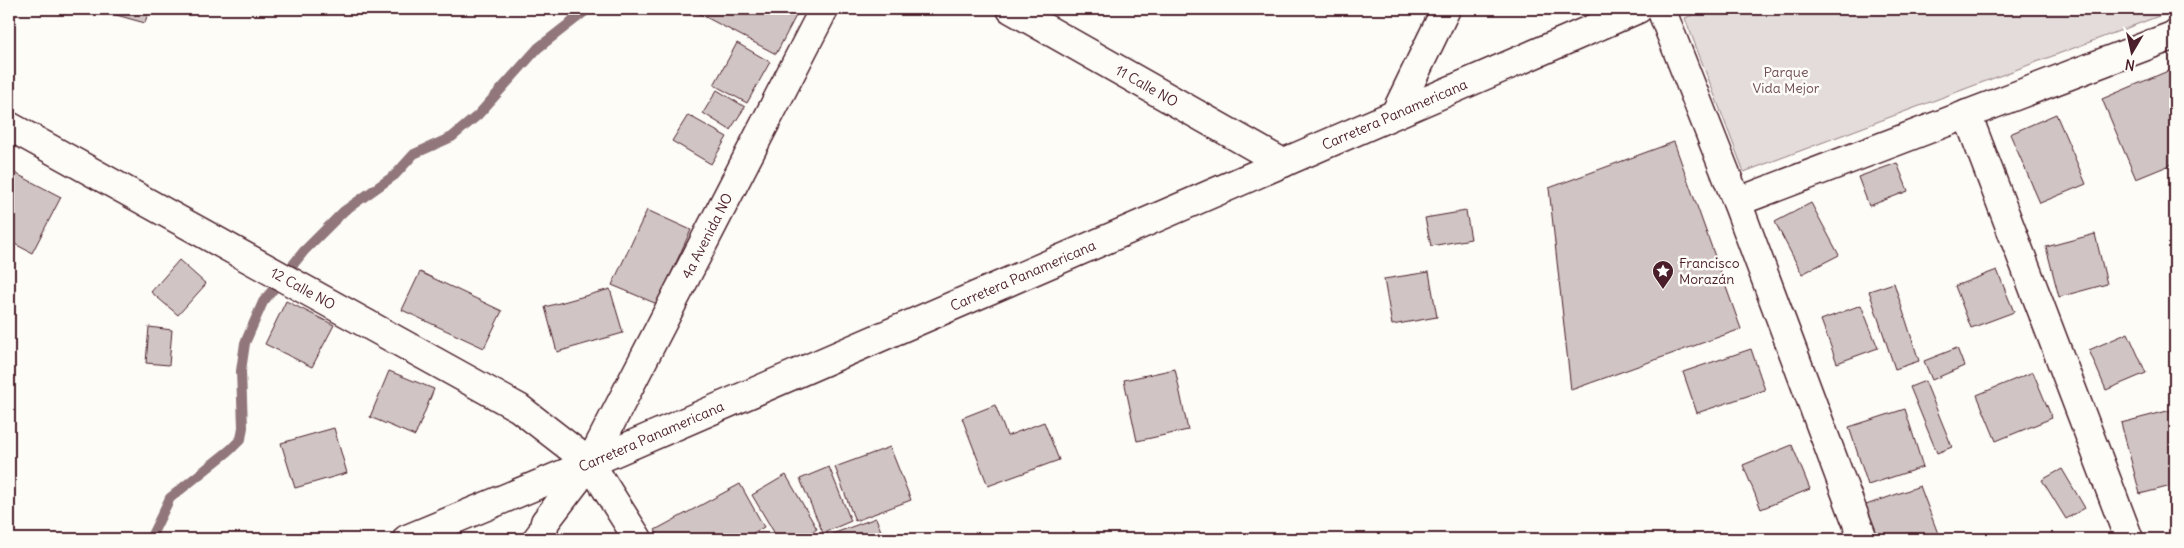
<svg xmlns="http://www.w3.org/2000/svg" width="2184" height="548" font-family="Delius,sans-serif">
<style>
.park{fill:#e3dcda;stroke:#967e82}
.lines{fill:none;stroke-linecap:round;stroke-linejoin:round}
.stream{stroke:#91777b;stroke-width:10}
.building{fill:#d0c5c4;stroke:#4a1f2b}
.street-casing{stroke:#4a1f2b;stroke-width:31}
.secondary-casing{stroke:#4a1f2b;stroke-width:31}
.highway-casing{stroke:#4a1f2b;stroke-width:31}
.street{stroke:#fdfcf7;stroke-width:28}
.secondary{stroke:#fdfcf7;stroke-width:28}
.highway{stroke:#fdfcf7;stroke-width:28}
.labels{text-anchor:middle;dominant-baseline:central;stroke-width:5;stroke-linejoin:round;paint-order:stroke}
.park-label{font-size:14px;fill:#704e57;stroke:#fdfcf7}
.street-label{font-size:14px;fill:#4a1f2b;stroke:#fdfcf7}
.poi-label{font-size:14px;fill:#4a1f2b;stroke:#fdfcf7;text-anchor:start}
</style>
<rect width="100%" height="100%" fill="#fdfcf7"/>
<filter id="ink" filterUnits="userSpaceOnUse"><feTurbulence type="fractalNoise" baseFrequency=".02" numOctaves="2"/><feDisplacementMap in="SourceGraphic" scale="10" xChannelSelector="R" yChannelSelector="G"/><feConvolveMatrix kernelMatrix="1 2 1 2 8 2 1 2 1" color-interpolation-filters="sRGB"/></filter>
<g filter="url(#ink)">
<!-- park -->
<path class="park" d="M1708 9H2175V10L1744 172 1685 18Z"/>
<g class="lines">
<!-- stream -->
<path class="stream" d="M150 539 170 498 230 450 241 439 243 427 241 371 245 343 263 302 304 251 344 211 395 175 414 154 452 137 478 115 538 48 588 9"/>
</g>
<!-- building -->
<path class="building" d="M102 9H149L145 23 102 11Z
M700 9H796L799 10 776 54 698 13Z
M737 43 770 62 747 103 714 85Z
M2175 68V163L2136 179 2102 99Z
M717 90 745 107 730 130 703 113Z
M2056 114 2086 184 2040 203 2010 134Z
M688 115 727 137 711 164 672 141Z
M1674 142 1741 329 1571 390 1549 188Z
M1897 163 1908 191 1869 206 1858 177Z
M9 170 61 197 32 253 9 241Z
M1811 203 1839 255 1802 274 1775 222Z
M647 210 691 230 657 304 612 285Z
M1466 211 1471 239 1431 246 1425 218Z
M2095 234 2107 284 2059 297 2046 247Z
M179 260 206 284 178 315 151 292Z
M1997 270 2014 312 1971 328 1955 286Z
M420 272 502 311 484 348 402 310Z
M1429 272 1437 317 1392 325 1384 279Z
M1894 283 1919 361 1895 369 1869 291Z
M610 289 623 333 557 352 545 307Z
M286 301 334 325 312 367 265 344Z
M1861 305 1878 348 1837 363 1821 320Z
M149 327 172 330 169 365 146 363Z
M2128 333 2146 373 2106 390 2089 350Z
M1957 348 1964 366 1932 380 1924 361Z
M1751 349 1765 390 1697 413 1683 372Z
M1175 369 1188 430 1137 441 1124 380Z
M389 371 434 389 415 436 370 417Z
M2033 372 2052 418 1996 441 1977 395Z
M1925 381 1952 447 1937 453 1910 387Z
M995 405 1007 436 1044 422 1059 460 988 486 962 418Z
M1905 409 1923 467 1868 485 1849 427Z
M2175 409V485L2140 494 2121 423Z
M334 428 347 473 295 488 281 443Z
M1792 445 1810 489 1761 509 1743 465Z
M890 447 911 500 855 521 835 467Z
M829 467 851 521 823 533 800 479Z
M2062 469 2085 508 2066 519 2042 480Z
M786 475 817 529 799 539H778L752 495Z
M740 484 764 527 742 539H660L655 530Z
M1920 486 1940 539H1879L1866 505Z
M876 518 884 539H835L832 534Z
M827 533 829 539H812Z"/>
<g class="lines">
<!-- street casing -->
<g class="street-casing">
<g id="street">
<path id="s1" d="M1011 9 1283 163"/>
<path d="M1661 9 1737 202 1863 539"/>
<path d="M1967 114 2129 539"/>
<path id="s2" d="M9 126 519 408 590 463 638 539"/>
<path d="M1737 202 2175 35"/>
<path id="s3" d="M537 539 543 531 545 522 590 463 824 9"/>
</g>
</g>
<!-- secondary casing -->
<g class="secondary-casing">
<path id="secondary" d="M1396 112 1446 9"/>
</g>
<!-- highway casing -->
<g class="highway-casing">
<g id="highway">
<path id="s4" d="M407 539 590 463 1638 9"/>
</g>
</g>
<!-- street -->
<use href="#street" class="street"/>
<!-- secondary -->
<use href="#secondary" class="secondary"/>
<!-- highway -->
<use href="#highway" class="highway"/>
</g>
</g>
<!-- icons -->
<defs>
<g id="sight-pin" transform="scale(1.125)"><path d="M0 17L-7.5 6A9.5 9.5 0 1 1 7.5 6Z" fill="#4a1f2b" stroke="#fdfcf7"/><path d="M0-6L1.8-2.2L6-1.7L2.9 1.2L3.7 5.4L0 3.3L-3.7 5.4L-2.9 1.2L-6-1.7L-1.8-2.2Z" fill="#fff"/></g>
</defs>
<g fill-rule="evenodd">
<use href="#sight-pin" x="1663" y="271"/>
</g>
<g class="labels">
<!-- park labels -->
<g class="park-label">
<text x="1786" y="72">Parque<tspan x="1786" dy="16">Vida Mejor</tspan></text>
</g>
<!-- street labels -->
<g class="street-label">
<text stroke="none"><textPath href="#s1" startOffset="156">11 Calle NO</textPath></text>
<text stroke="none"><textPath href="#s4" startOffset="1075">Carretera Panamericana</textPath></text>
<text stroke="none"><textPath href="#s3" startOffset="349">4a Avenida NO</textPath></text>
<text stroke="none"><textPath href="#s4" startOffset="670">Carretera Panamericana</textPath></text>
<text stroke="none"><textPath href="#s2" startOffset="336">12 Calle NO</textPath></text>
<text stroke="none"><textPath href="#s4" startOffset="265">Carretera Panamericana</textPath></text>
</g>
<!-- poi labels -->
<g class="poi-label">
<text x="1679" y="263">Francisco<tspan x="1679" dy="16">Morazán</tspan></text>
</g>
</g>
<!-- margin -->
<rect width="2184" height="548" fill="none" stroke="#fdfcf7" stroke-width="30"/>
<rect x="15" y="15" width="2154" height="518" fill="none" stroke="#4a1f2b" stroke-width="2" filter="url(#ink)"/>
<!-- north arrow -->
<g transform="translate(2132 52) rotate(189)" stroke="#fdfcf7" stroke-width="4" paint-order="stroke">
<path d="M0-4L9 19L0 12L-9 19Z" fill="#4a1f2b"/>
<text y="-8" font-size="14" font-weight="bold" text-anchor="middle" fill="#4a1f2b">N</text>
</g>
</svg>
